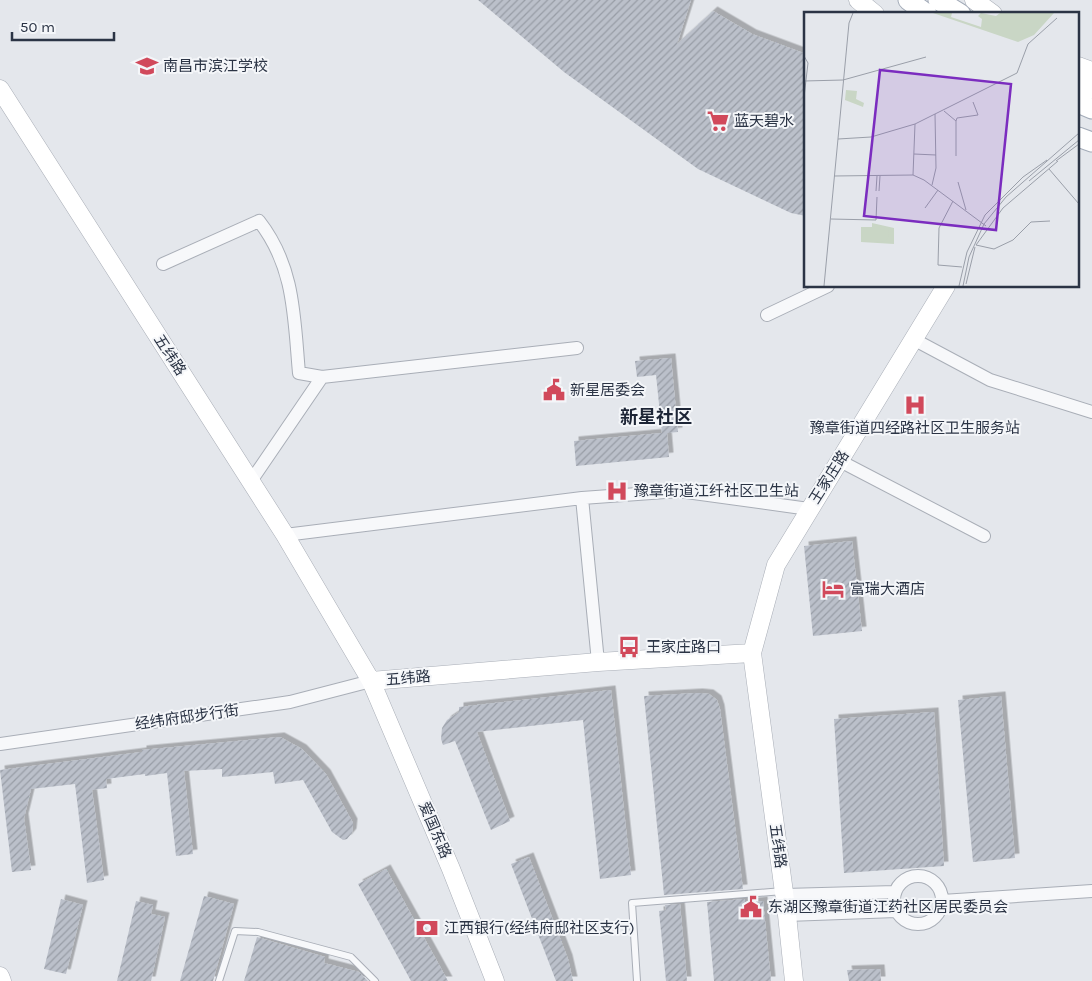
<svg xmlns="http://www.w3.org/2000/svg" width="1092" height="981" font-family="Karla,'Noto Sans SC',sans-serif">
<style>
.building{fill:url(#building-hatch);filter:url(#shadow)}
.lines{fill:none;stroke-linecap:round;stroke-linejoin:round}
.lane-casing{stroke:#a9aeb7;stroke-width:8}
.street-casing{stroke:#a9aeb7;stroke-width:14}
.secondary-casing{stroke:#a9aeb7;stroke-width:19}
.primary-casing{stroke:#a3abb8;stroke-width:21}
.lane{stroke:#f7f8fa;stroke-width:6}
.street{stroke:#f7f8fa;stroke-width:12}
.secondary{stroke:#fff;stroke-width:18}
.primary{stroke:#fff;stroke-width:19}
.labels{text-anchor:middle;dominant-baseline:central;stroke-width:4;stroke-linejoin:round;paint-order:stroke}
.poi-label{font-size:15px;fill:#2b3445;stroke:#f4f6f9;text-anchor:start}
.street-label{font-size:15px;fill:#2b3445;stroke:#f4f6f9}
.quarter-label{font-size:18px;font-weight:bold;fill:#1d2536;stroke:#f4f6f9}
.inset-road{fill:none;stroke:#9a9fa9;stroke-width:1}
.view{fill:#7b2cbf;fill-opacity:0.15;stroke:#7b2cbf;stroke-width:2.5}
.inset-edge{fill:none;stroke:#2b3445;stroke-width:2.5}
</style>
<defs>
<pattern id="building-hatch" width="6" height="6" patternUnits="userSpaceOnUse" patternTransform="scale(1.25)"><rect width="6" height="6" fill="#bbc0ca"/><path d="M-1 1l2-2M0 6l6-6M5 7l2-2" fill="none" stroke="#989da6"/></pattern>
<filter id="shadow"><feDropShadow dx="4.5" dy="-4.5" stdDeviation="0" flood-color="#0004"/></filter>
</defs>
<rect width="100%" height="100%" fill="#e4e7ec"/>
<!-- building -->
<path class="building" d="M478 0H691L677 44 713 11 752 34 806 54V216L791 213 698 169 564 72Z
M671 358 678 432 667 433 669 457 576 466 574 441 662 433 656 375 637 377 635 361Z
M852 541 862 631 813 636 804 546Z
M611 690 631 875 600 879 583 720 477 732 510 821 491 830 455 741 443 745 441 739 442 728 447 720 459 712V707Z
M698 693 709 694 717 700 720 709 743 889 664 895 644 696Z
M1001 696 1015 858 973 862 958 700Z
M934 712 944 866 844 873 834 719Z
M280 737 302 749 326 774 353 823 352 833 347 839 343 840 332 832 303 780 275 784 273 772 222 777V769L184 771 193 854 176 856 167 773 145 776V774L106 779 107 788 92 790 104 880 87 883 75 784 31 789 24 818 31 870 12 872 0 770 142 752V750Z
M529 857 568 959 573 981H556L511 864Z
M386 869 448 981H411L358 884Z
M204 896 234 904 213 981H180Z
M61 899 83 905 66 974 44 969Z
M745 899V903L763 901 771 981H714L707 902Z
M136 901 153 905 151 914 165 917 151 981H117Z
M680 904 687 981H666L659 911 666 910 665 905Z
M257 937 325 957 324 963 359 972 368 981H244Z
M880 969 881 981H849L847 970Z"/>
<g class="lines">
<!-- lane casing -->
<g class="lane-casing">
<path id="lane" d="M219 981 235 931 258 932 351 957 375 981
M637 981 632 903 783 891"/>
</g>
<!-- street casing -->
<g class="street-casing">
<path id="street" d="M163 264 259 221C295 267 294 318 299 373L322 377
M767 315 828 286
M915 340 990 380 1092 412
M840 461 984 536
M251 481 322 377 577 348
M582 498 598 662
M285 535 582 498 679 491 809 509
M0 744 290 702 371 681
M894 900a24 24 0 1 1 48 0a24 24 0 1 1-48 0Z
M785 895 895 892
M942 901 1092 891
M787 915 896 911"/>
</g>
<!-- secondary casing -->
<g class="secondary-casing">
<path id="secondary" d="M858 0 875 14
M974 0 993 14
M1078 66 1092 71
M0 89 285 535 371 681 451 869 495 981
M371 681 598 662 752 653
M0 976 2 981
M794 981 787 915 752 653 776 565 946 286"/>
</g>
<!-- primary casing -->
<g class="primary-casing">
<path id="primary" d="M908 0 927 14
M938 0 961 14
M1078 83 1092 89
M1078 103 1092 109
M1078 137 1092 142"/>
</g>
<!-- lane -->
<use href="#lane" class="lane"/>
<!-- street -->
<use href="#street" class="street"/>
<!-- secondary -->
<use href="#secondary" class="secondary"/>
<!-- primary -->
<use href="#primary" class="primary"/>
</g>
<!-- icons -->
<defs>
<g id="school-bare" transform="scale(1.725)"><path d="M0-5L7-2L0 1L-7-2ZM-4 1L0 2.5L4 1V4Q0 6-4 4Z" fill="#d1495b" stroke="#f4f6f9" stroke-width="2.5" paint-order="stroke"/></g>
<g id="supermarket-bare" transform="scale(1.725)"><path d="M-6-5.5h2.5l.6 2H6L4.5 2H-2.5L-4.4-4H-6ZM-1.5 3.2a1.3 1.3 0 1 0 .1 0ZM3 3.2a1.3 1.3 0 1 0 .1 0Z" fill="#d1495b" stroke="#f4f6f9" stroke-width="2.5" paint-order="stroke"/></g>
<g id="civic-bare" transform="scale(1.725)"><path d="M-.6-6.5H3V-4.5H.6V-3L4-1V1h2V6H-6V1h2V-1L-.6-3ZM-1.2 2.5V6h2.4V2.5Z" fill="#d1495b" stroke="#f4f6f9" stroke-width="2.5" paint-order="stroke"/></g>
<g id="hospital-bare" transform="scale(1.725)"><path d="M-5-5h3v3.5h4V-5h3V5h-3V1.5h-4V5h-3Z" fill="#d1495b" stroke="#f4f6f9" stroke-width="2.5" paint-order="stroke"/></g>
<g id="hotel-bare" transform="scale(1.725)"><path d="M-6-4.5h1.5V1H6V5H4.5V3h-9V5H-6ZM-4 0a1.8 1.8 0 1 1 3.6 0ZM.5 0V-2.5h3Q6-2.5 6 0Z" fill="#d1495b" stroke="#f4f6f9" stroke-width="2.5" paint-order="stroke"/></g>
<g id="bus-bare" transform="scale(1.725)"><path d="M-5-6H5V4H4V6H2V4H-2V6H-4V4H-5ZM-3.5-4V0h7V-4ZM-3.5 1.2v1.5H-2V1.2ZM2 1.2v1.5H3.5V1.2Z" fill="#d1495b" stroke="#f4f6f9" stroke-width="2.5" paint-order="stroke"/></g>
<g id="bank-bare" transform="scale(1.725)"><path d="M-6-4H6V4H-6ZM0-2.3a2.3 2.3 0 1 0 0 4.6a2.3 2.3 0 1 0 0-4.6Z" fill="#d1495b" stroke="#f4f6f9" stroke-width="2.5" paint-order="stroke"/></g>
</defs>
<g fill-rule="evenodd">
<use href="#school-bare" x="147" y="66"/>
<use href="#supermarket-bare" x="718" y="121"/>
<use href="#civic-bare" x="554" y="390"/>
<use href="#hospital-bare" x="915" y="405"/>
<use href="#hospital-bare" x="617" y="491"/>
<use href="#hotel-bare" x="833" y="589"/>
<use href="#bus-bare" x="629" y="647"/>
<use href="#civic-bare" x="751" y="907"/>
<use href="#bank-bare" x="427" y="928"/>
</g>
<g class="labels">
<!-- poi labels -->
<g class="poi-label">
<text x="163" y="66">南昌市滨江学校</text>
<text x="734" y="121">蓝天碧水</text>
<text x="570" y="390">新星居委会</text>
<text x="915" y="428" text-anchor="middle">豫章街道四经路社区卫生服务站</text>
<text x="634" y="491">豫章街道江纤社区卫生站</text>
<text x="850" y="589">富瑞大酒店</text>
<text x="646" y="647">王家庄路口</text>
<text x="768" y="907">东湖区豫章街道江药社区居民委员会</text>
<text x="444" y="928">江西银行(经纬府邸社区支行)</text>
</g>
<!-- street labels -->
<g class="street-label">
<text transform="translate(170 355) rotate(57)">五纬路</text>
<text transform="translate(829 477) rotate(-58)">王家庄路</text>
<text transform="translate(408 678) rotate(-5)">五纬路</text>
<text transform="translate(187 717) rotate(-8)">经纬府邸步行街</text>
<text transform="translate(435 830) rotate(67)">爱国东路</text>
<text transform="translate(778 846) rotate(82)">五纬路</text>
</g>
<!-- quarter labels -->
<g class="quarter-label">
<text x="656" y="417">新星社区</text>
</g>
</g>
<!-- overview -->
<g transform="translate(804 12)">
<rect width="275" height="275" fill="#e4e7ec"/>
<path d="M129 1H148L147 5 177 15 178 7 174 4 177 1 192 4 196 1H250L230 23 214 30Z" fill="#c9d6c5"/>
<path d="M42 78 53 79 52 87 60 91 59 95 41 88ZM68 211 90 216V232L57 230V215H68Z" fill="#c9d6c5"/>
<path d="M58 216H90V218H84L85 225 80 230 59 229Z" fill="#c9d6c5"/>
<path class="inset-road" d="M0 44 4 51 0 85M0 69 39 68 122 45M140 99 152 109V144M152 109 153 106 174 103 169 90M34 127 67 125 111 112 213 61 224 32 253 6M110 142 132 143M252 149 275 132M245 157 275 192M109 163 111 112M30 164 109 163 120 168 182 214M225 169 275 128M154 170 162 198M128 173 132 156 131 102M72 179 73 164M75 179 76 164M149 189 135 216 134 253 158 255M121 196 134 178M27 207 72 208 73 185M172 233 190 237 209 228 227 210 246 209M172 233 199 196 254 149M162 272 171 235M20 274 45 11 49 1M155 274 163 240 181 203 219 165 243 148M159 274 165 245 180 212 202 185 275 121"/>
<path class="view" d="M76 58 207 72 192 218 60 204Z"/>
<rect width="275" height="275" class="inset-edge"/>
</g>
<!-- scale -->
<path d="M12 32v8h102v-8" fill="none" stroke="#2b3445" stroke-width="2.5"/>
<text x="20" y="32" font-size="15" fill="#2b3445" stroke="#f4f6f9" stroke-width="4" paint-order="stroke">50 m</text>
</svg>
